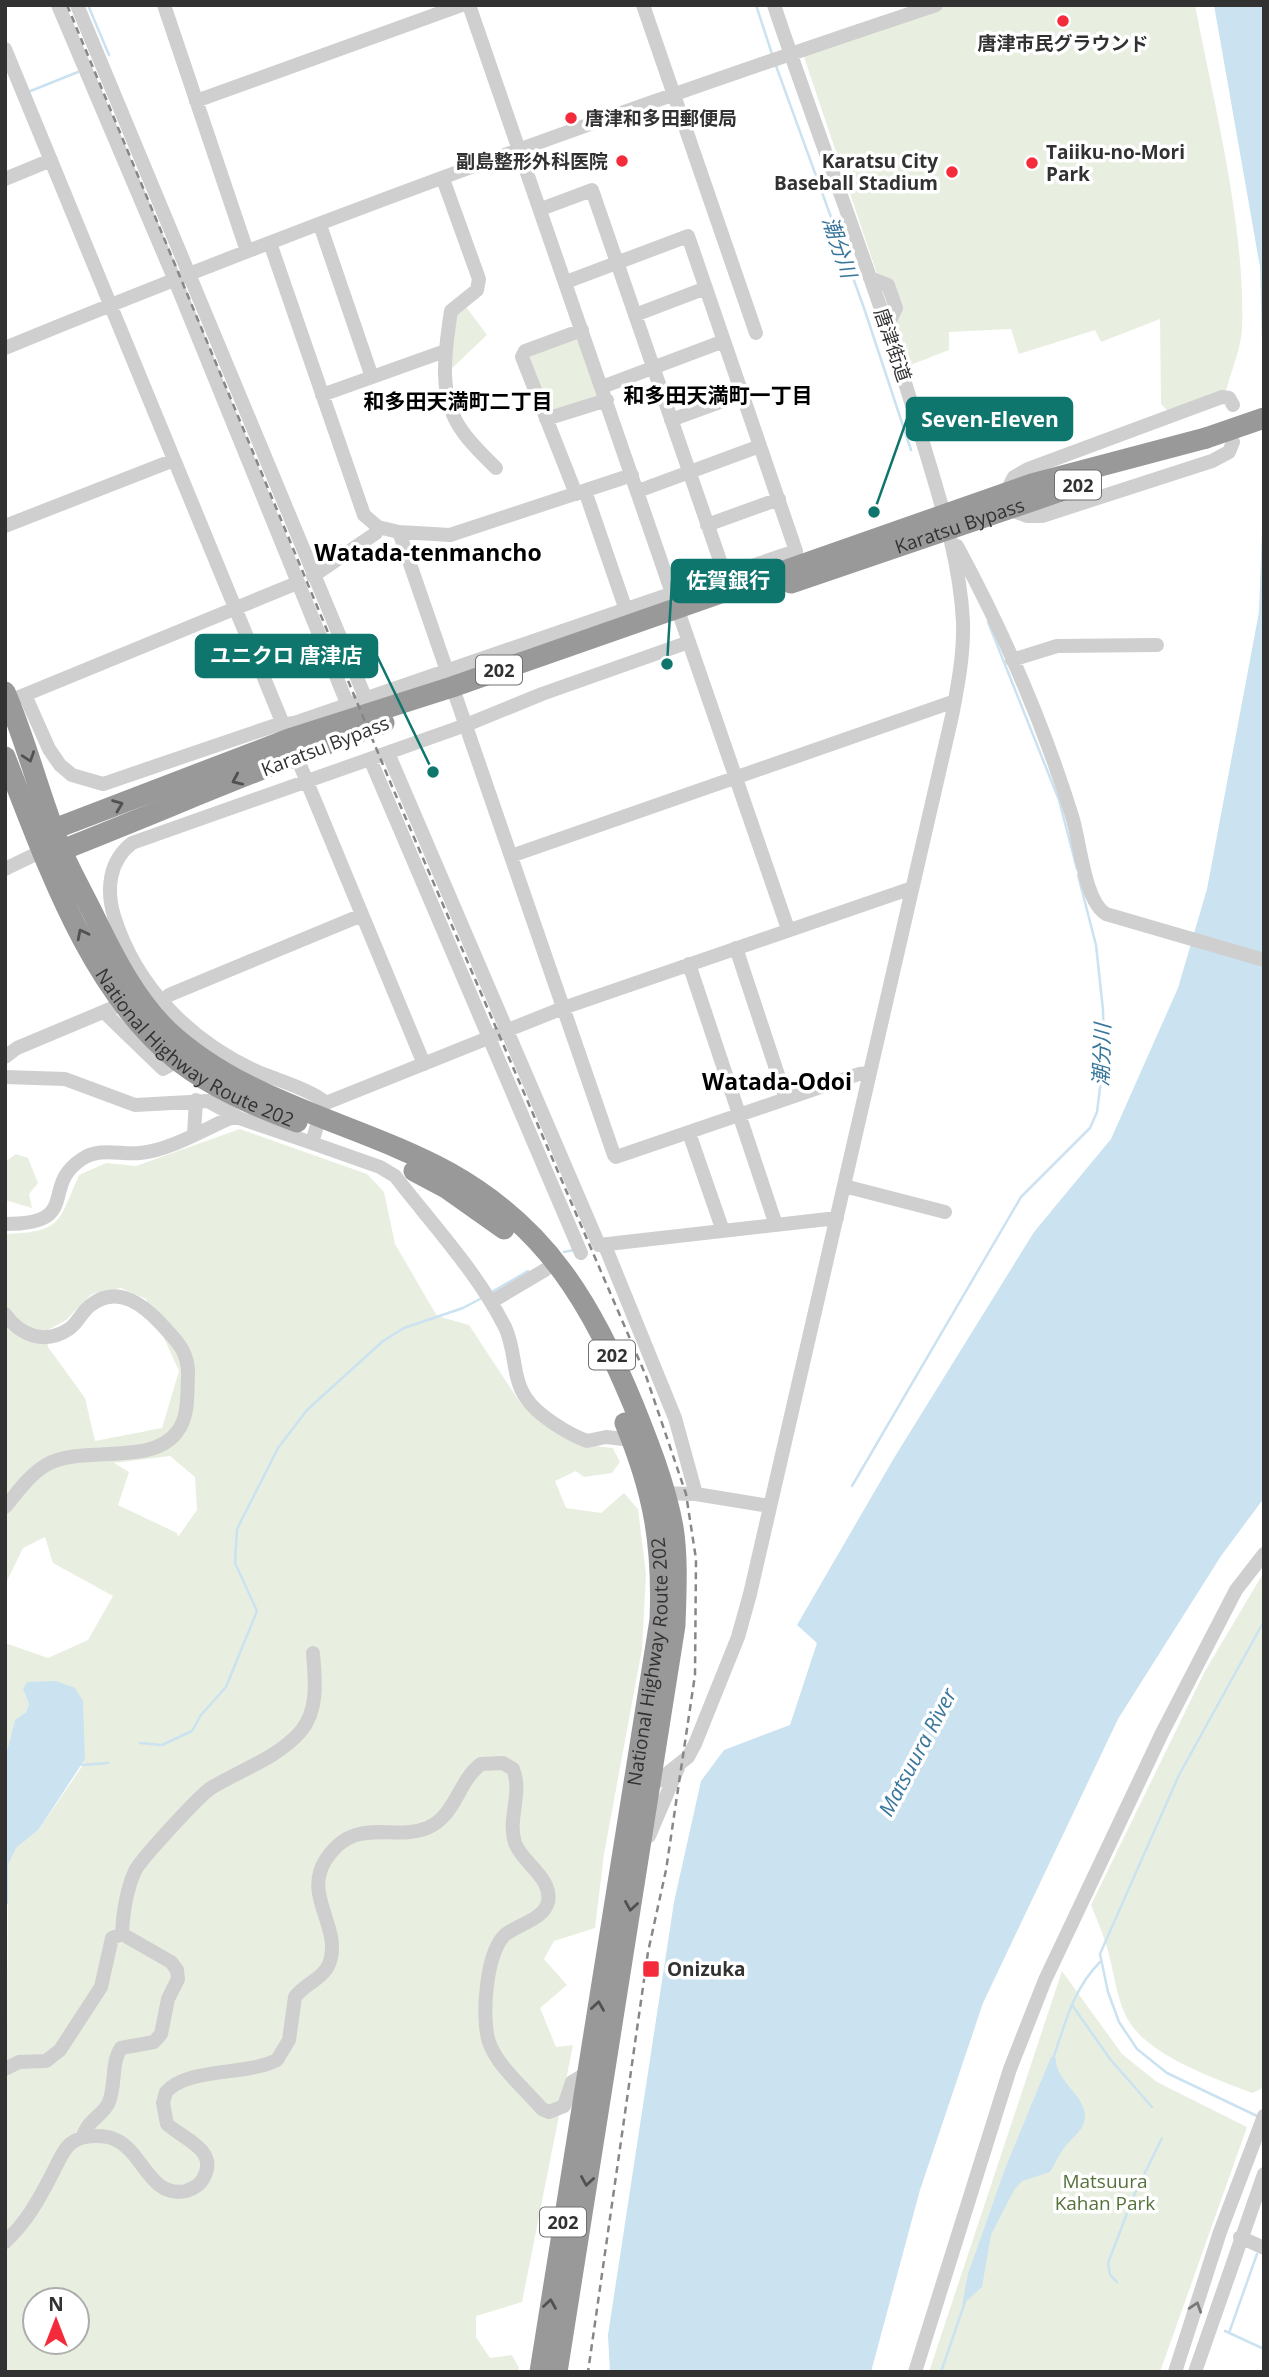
<svg xmlns="http://www.w3.org/2000/svg" width="1269" height="2377" font-family="'Open Sans','Noto Sans JP',sans-serif">
<style>
.green{fill:#e8efe0;fill-rule:evenodd}
.water{fill:#cbe2f0}
.lines{fill:none;stroke-linecap:round;stroke-linejoin:round}
.stream{stroke:#cbe2f0;stroke-width:2.5}
.minor{stroke:#cfcfcf;stroke-width:14}
.highway{stroke:#999;stroke-width:21}
.rail{stroke:#878787;stroke-width:2.5;stroke-dasharray:7 5;stroke-linecap:butt}
.highway-bridge{stroke:#999;stroke-width:21}
.oneway{stroke:#515151}
.oneway2{stroke:#797979}
.poi-dot{fill:#f32b3b;stroke:#fff;stroke-width:2.5}
.labels{text-anchor:middle;dominant-baseline:central;stroke-width:7;stroke-linejoin:round;paint-order:stroke}
.shield{fill:#fff;stroke:#707070;stroke-width:2}
.shield-label{font-size:18px;font-weight:bold;fill:#323232}
.poi-label{font-size:19px;font-weight:bold;fill:#323232;stroke:#fff;text-anchor:start}
.street-label{font-size:19px;fill:#323232;stroke:#fff}
.park-label{font-size:19px;fill:#55723b;stroke:#fff}
.water-label{font-size:21px;font-style:italic;fill:#38769c;stroke:#fff}
.neighbourhood-label{font-size:21px;font-weight:bold;fill:#000;stroke:#fff}
.quarter-label{font-size:23px;font-weight:bold;fill:#000;stroke:#fff}
.leader{fill:none;stroke:#0f766e;stroke-width:2.5}
.callout-dot{fill:#0f766e;stroke:#fff;stroke-width:2.5}
.callout{fill:#0f766e;stroke:#0f766e;stroke-width:2.5}
.callout-label{font-size:21px;text-anchor:middle;font-weight:bold;fill:#fff}
</style>
<rect width="100%" height="100%" fill="#fff"/>
<!-- green -->
<path class="green" d="M924 5H1195C1214 104 1246 229 1242 329 1241 349 1231 371 1226 391L1169 412 1161 404 1160 319 1101 342 1095 330 1019 354 1011 329 949 332V350L908 366 800 45Z
M464 304 487 335 450 370 455 311Z
M576 335 598 400 548 412 527 352Z
M240 1129 367 1174 384 1192 395 1244 437 1316 469 1325 521 1404 578 1444 613 1448 620 1462 612 1473 584 1477 576 1471 555 1481 566 1508 601 1513 624 1493 638 1509 646 1574 642 1649 604 1854 595 1928 554 1941 544 1959 567 1985 540 2008 556 2047 573 2045 522 2302 476 2316V2337L490 2358 512 2355 519 2368 517 2372H5L8 1865 16 1847 39 1829 83 1765V1701L23 1689 29 1704 26 1712 15 1720 5 1758V1643L48 1658 88 1640 113 1596 53 1563 45 1537 23 1548 5 1585V1234C62 1232 58 1223 79 1175L106 1163 136 1166ZM121 1288 146 1299 179 1371 162 1428 95 1441 85 1398 48 1347 46 1331 66 1320 92 1294ZM170 1456 195 1477 197 1510 178 1537 177 1533 118 1505 129 1472 114 1463ZM35 2300H77V2342H35Z
M16 1154 28 1158 38 1183 29 1194 32 1208 5 1200V1162Z
M1264 1572V2084L1261 2089 1252 2093C1214 2078 1142 2054 1125 2014 1116 1994 1114 1973 1108 1951 1104 1936 1097 1920 1091 1905L1205 1671Z
M1062 1971 1122 2054 1157 2082 1247 2127 1160 2372H929Z"/>
<!-- water -->
<path class="water" d="M1214 5H1264V420L1260 267Z
M1264 471V1498L1221 1556 1118 1719 983 2003 920 2190 871 2372H610L608 2335 674 1902 701 1781 724 1750 790 1725 817 1643 797 1625 894 1458 1034 1232 1111 1139 1178 988 1207 889 1259 612Z
M56 1681 75 1688 83 1701 85 1759 39 1829 16 1848 8 1865V1904L5 1906V1758L15 1720 26 1712 29 1704 23 1689 27 1682Z
M1051 2057 1056 2058C1054 2084 1096 2099 1082 2127 1078 2134 1069 2141 1064 2148 1058 2156 1055 2164 1050 2172L1022 2181 1014 2190 991 2235 982 2287 962 2305 968 2274 1005 2169Z"/>
<g class="lines">
<!-- stream -->
<path class="stream" d="M88 5 109 55
M756 5 772 54
M775 63 864 308 911 450
M28 92 78 72
M988 622 1059 800 1077 869
M564 1252 574 1250
M490 1293 528 1271
M852 1486 1021 1197 1090 1128 1097 1112 1104 1056 1103 1010 1096 945 1078 875
M140 1743 162 1745 192 1731 201 1715 226 1687 257 1611 235 1563 237 1529 278 1448 307 1410 383 1341 404 1328 463 1308 480 1299
M82 1765 108 1763
M1072 2005 1110 2059 1152 2107
M1053 2059C1065 2024 1073 1989 1100 1962
M1257 2116 1167 2073 1137 2049 1119 2022 1108 1992 1100 1954 1179 1775 1264 1621
M1117 2282 1110 2275 1108 2263 1134 2195 1162 2138
M1225 2331 1264 2349
M1229 2333 1257 2254
M941 2372 965 2302"/>
<!-- minor -->
<path class="minor" d="M58 5 174 278 347 703
M77 5 365 697
M164 5 247 251
M469 5 788 929
M643 5 756 333
M5 49 285 729
M196 101 462 5
M5 179 51 160
M443 179 479 279 477 290 451 311C445 350 437 398 463 432 472 445 485 457 496 468
M541 209 592 190 725 575
M320 225 372 377
M270 243 364 515 378 527 399 532 450 535 632 475
M870 278 888 285 896 308 887 327
M635 315 706 288
M5 348C311 222 623 109 936 5
M602 387 724 341
M322 395 445 351
M546 419 607 400
M671 420 742 394
M585 491 626 610
M638 491 760 446
M576 494 522 357 525 351 582 330
M1005 494 1014 477 1028 469 1222 397 1229 398 1233 405
M1009 509 1027 516H1042L1212 461 1229 452 1233 442
M707 525 779 499
M5 526 174 460
M399 532 614 1155 616 1157 859 1074 870 1073
M957 546C1003 631 1043 723 1072 816 1080 840 1084 901 1106 914L1264 960
M313 576 376 533 378 527
M689 642 542 694 466 725 132 843C109 861 106 889 114 916 136 987 191 1042 258 1072 275 1079 314 1091 326 1103L563 1008 912 888
M1012 660 1057 646 1157 645
M25 695 49 749 60 765 72 775 103 784 273 726 294 723 673 593 677 586 725 575 796 551 688 236 566 282
M17 698 297 583
M293 748 424 1064
M388 753 599 1245 837 1218
M370 759 581 1253
M511 856 955 701
M5 869 42 851
M736 948 786 1099
M689 964 776 1225
M169 995 362 915
M105 1013 163 1069 177 1061
M5 1057 17 1048 122 1004
M5 1077 65 1079 135 1105 208 1101 239 1118
M689 1133 723 1231
M194 1134 196 1100
M312 1143 380 1167 395 1176C433 1225 477 1272 505 1327 516 1350 512 1378 526 1398 537 1415 568 1434 587 1441L606 1437 632 1440
M844 1186 945 1212
M5 1224C83 1224 39 1187 82 1159 100 1147 120 1155 140 1153 170 1150 203 1130 230 1118H239L312 1143 321 1111
M605 1246 675 1418 696 1494
M491 1302 545 1270
M5 1314C21 1336 45 1345 69 1329 78 1323 82 1311 91 1305 118 1284 144 1305 163 1326 178 1342 189 1353 188 1376 187 1395 189 1417 177 1432 151 1467 82 1444 46 1465 29 1475 17 1493 5 1507
M658 1493 696 1494 769 1506
M649 1788 688 1757 695 1744 738 1637 750 1594 952 716C958 685 964 653 963 622 960 558 939 497 921 436 879 290 822 149 774 5
M649 1836 678 1768
M122 1934C123 1913 126 1891 135 1871 140 1860 200 1795 211 1788 240 1770 278 1758 301 1731 319 1709 315 1679 313 1653
M5 2069 19 2062 46 2061 60 2050 101 1987 112 1938 122 1934
M83 2137C87 2120 103 2116 109 2102 116 2084 111 2063 121 2048L154 2042 161 2034 168 1999 178 1979 177 1970 171 1962 122 1934
M1240 2237 1264 2248
M5 2242C26 2223 38 2201 51 2176 57 2166 61 2152 70 2144 77 2138 86 2136 95 2136 101 2136 111 2137 116 2140 143 2152 150 2199 186 2191 192 2189 200 2185 203 2179 220 2150 183 2139 167 2124L163 2103 166 2092C188 2067 245 2076 277 2060L289 2040 295 1997C304 1984 323 1979 329 1964 343 1928 303 1897 325 1861 354 1814 392 1842 427 1828 456 1816 458 1781 481 1764L503 1763 513 1769C523 1794 507 1818 515 1843 522 1863 553 1878 548 1902 544 1919 519 1924 506 1934 486 1950 481 2018 489 2042 497 2066 525 2089 542 2109L549 2112 564 2106 572 2082 587 2073
M915 2372 1010 2069 1045 1980 1162 1733 1236 1590 1264 1554
M1175 2372 1220 2232 1264 2116
M1195 2372 1264 2174"/>
<!-- highway -->
<g class="highway">
<path id="s1" d="M791 583 1082 484"/>
<path d="M5 692C27 743 40 798 61 849 72 875 87 900 99 926 117 963 137 1000 166 1029 245 1104 357 1122 450 1173 548 1228 591 1304 633 1404 649 1444 665 1484 673 1527 678 1559 676 1592 675 1625L557 2372"/>
<path id="s2" d="M5 757C46 860 89 991 178 1061 214 1089 255 1106 297 1122"/>
<path d="M48 840 54 829 289 739 452 687 1032 484 1206 438"/>
<path d="M48 851 62 850C169 808 275 761 384 723"/>
<path d="M414 1171 446 1188 504 1229"/>
<path id="s3" d="M540 2372 660 1620C663 1545 654 1493 625 1423"/>
</g>
<!-- rail -->
<path class="rail" d="M67 5 391 784 646 1376 686 1494 696 1559 695 1675 666 1870 648 1952 588 2372"/>
<!-- highway-bridge -->
<path class="highway-bridge" d="M1206 438 1264 418"/>
</g>
<!-- one-way arrows -->
<defs><path id="oneway-chevron" d="M-2-3.5L2.5 0L-2 3.5" fill="none" stroke-width="1.6" stroke-linecap="round" stroke-linejoin="round" transform="scale(1.75)"/></defs>
<g class="oneway">
<use href="#oneway-chevron" transform="translate(29 757) rotate(71)"/>
<use href="#oneway-chevron" transform="translate(237 780) rotate(156)"/>
<use href="#oneway-chevron" transform="translate(118 805) rotate(-21)"/>
<use href="#oneway-chevron" transform="translate(82 934) rotate(-117)"/>
<use href="#oneway-chevron" transform="translate(631 1906) rotate(99)"/>
<use href="#oneway-chevron" transform="translate(598 2006) rotate(-81)"/>
<use href="#oneway-chevron" transform="translate(587 2181) rotate(99)"/>
<use href="#oneway-chevron" transform="translate(550 2304) rotate(-81)"/>
</g>
<use class="oneway2" href="#oneway-chevron" transform="translate(1196 2307) rotate(-72)"/>
<!-- markers -->
<g class="poi-dot">
<circle cx="1063" cy="21" r="7"/>
<circle cx="571" cy="118" r="7"/>
<circle cx="622" cy="161" r="7"/>
<circle cx="1032" cy="163" r="7"/>
<circle cx="952" cy="172" r="7"/>
<rect x="642" y="1960" width="18" height="18" rx="3.5"/>
</g>
<g class="labels">
<!-- shield labels -->
<g class="shield">
<rect x="1055" y="470.5" width="46" height="29" rx="5"/>
<rect x="476" y="655.5" width="46" height="29" rx="5"/>
<rect x="589" y="1340.5" width="46" height="29" rx="5"/>
<rect x="540" y="2207.5" width="46" height="29" rx="5"/>
</g>
<g class="shield-label">
<text x="1078" y="485">202</text>
<text x="499" y="670">202</text>
<text x="612" y="1355">202</text>
<text x="563" y="2222">202</text>
</g>
<!-- poi labels -->
<g class="poi-label">
<text x="1063" y="43" text-anchor="middle">唐津市民グラウンド</text>
<text x="585" y="118">唐津和多田郵便局</text>
<text x="1046" y="152">Taiiku-no-Mori<tspan x="1046" dy="22">Park</tspan></text>
<text x="608" y="161" text-anchor="end">副島整形外科医院</text>
<text x="938" y="161" text-anchor="end">Karatsu City<tspan x="938" dy="22">Baseball Stadium</tspan></text>
<text x="667" y="1969">Onizuka</text>
</g>
<!-- street labels -->
<g class="street-label">
<text transform="translate(893 345) rotate(71)">唐津街道</text>
<text stroke="none"><textPath href="#s1" startOffset="178">Karatsu Bypass</textPath></text>
<text transform="translate(325 746) rotate(-21)">Karatsu Bypass</text>
<text stroke="none"><textPath href="#s2" startOffset="359">National Highway Route 202</textPath></text>
<text stroke="none"><textPath href="#s3" startOffset="719">National Highway Route 202</textPath></text>
</g>
<!-- park labels -->
<g class="park-label">
<text x="1105" y="2181">Matsuura<tspan x="1105" dy="22">Kahan Park</tspan></text>
</g>
<!-- water labels -->
<g class="water-label">
<text transform="translate(840 247) rotate(71)">潮分川</text>
<text transform="translate(1101 1055) rotate(-88)">潮分川</text>
<text transform="translate(917 1752) rotate(-62)">Matsuura River</text>
</g>
<!-- neighbourhood labels -->
<g class="neighbourhood-label">
<text x="718" y="395">和多田天満町一丁目</text>
<text x="458" y="401">和多田天満町二丁目</text>
</g>
<!-- quarter labels -->
<g class="quarter-label">
<text x="428" y="552">Watada-tenmancho</text>
<text x="777" y="1081">Watada-Odoi</text>
</g>
</g>
<!-- callouts -->
<path class="leader" d="M874 512L907 419M667 664L672 581M433 772L377 656"/>
<g class="callout-dot">
<circle cx="874" cy="512" r="7"/>
<circle cx="667" cy="664" r="7"/>
<circle cx="433" cy="772" r="7"/>
</g>
<g class="callout">
<rect x="907" y="398" width="165" height="42" rx="7"/>
<rect x="672" y="560" width="112" height="42" rx="7"/>
<rect x="196" y="635" width="181" height="42" rx="7"/>
</g>
<g class="callout-label">
<text x="990" y="427">Seven-Eleven</text>
<text x="728" y="588">佐賀銀行</text>
<text x="286" y="663">ユニクロ 唐津店</text>
</g>
<!-- border -->
<rect width="1269" height="2377" fill="none" stroke="#323232" stroke-width="14"/>
<!-- north arrow -->
<g transform="translate(56 2321)"><circle r="33" fill="#ffffff" stroke="#adadad" stroke-width="2"/>
<path d="M0-5L12 26L0 18L-12 26Z" fill="#f32b3b"/>
<text y="-10" font-size="19" font-weight="bold" text-anchor="middle" fill="#323232">N</text>
</g>
</svg>
